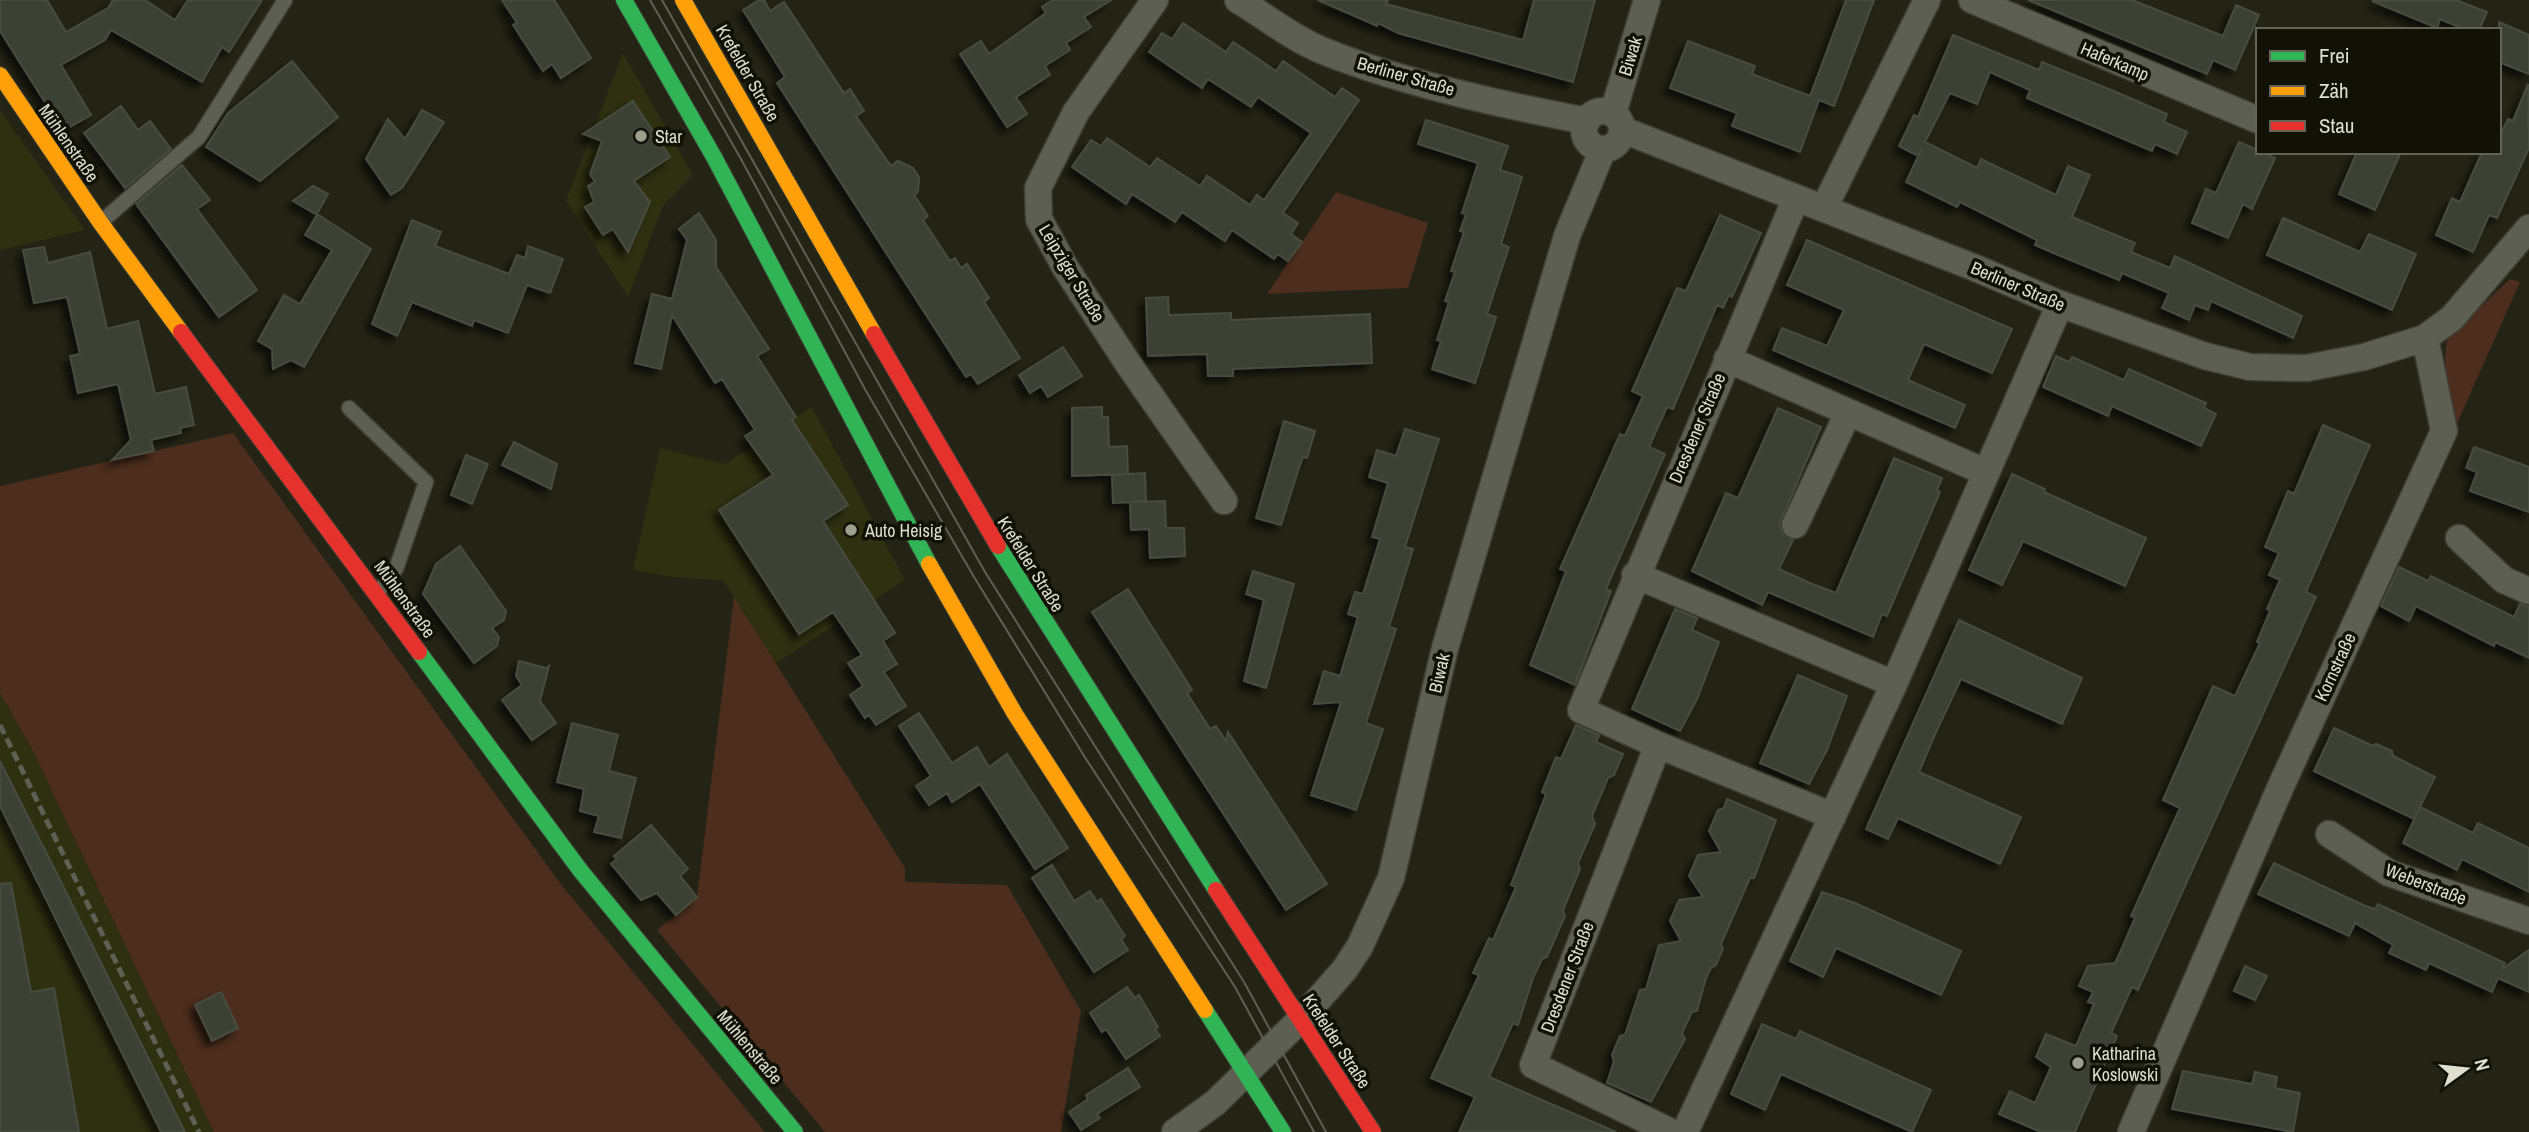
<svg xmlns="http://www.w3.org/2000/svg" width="2529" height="1132" font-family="'Archivo Narrow',sans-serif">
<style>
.built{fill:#2e3010}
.green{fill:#4d2d1d}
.building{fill:#3a4234;stroke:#474c40;stroke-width:2;filter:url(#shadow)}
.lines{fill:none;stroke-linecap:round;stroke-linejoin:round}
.lane-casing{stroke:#3e3f34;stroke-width:17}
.street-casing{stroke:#3e3f34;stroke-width:29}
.fast-casing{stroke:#3e3f34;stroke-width:18}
.slow-casing{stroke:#3e3f34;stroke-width:18}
.jam-casing{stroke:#3e3f34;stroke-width:18}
.lane{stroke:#5e5f53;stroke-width:14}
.street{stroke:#5e5f53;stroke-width:26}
.fast{stroke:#30b455;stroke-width:16}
.slow{stroke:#ff9f0a;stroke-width:16}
.jam{stroke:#e5322d;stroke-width:16}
.tram{stroke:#5e6055;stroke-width:2}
.rail{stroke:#5e6055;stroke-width:5;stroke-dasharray:10 5;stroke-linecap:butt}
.poi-dot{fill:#9d9e8e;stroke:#111106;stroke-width:2.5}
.labels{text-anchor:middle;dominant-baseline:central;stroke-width:7;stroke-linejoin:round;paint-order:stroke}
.street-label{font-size:18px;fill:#dedfcf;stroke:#111106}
.poi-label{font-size:18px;fill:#dedfcf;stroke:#111106;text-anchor:start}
</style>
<defs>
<filter id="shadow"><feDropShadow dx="-6" dy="6" stdDeviation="3.5" flood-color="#0009"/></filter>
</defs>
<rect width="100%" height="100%" fill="#232415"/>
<!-- built -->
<path class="built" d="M623 53 693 175 663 206 628 297 566 201Z
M0 109 7 120 85 230 0 250Z
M812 407 905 580 776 663 723 580 671 577 633 570 660 448 725 464Z
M0 693 31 747 214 1132H0Z"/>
<!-- green -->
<path class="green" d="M1336 192 1428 223 1408 288 1267 294Z
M2510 279 2520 282 2451 437 2445 358 2447 338Z
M233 433 560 883 765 1132H214L31 747 0 693V486Z
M734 597 905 868V882L1007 885 1081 1011 1061 1132H825L657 930 697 897Z"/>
<!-- building -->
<path class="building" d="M0 0H47L66 32 108 8 113 0H145L175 20 188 0H262L229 52 222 47 202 82 111 30 105 40 61 65 91 115 63 131 0 31Z
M502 0H554L591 58 561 78 552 64 543 71 513 25 517 23Z
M759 0H764L770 11 784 2 844 93 850 89 864 111 856 116 891 166 898 161 913 168 919 177 918 192 914 195 928 216 923 220 950 261 955 258 961 268 967 264 989 298 984 302 1020 358 978 384 971 374 966 377 777 83 785 77 743 10Z
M1053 0H1111L1084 17 1091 27 1066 43 1070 50 1045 66 1050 75 1016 97 1027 114 1007 127 960 54 981 41 989 54 1046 13 1042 7Z
M1318 0H1388L1386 4 1523 40 1534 0H1595L1573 82 1398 33 1378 23 1377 26Z
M1846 0H1874L1834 106 1819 100 1800 152 1732 126 1737 113 1670 88 1688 41 1755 66 1752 74 1810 96Z
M2028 0H2132L2223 36 2236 5 2259 15 2235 70 2213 60 2207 74Z
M2456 0 2487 12 2479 30H2466L2440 19 2437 28 2372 1Z
M2499 22 2529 35V74L2499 62Z
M1183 23 1226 52 1233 42 1276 71 1283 61 1335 97 1342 88 1359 100 1283 213 1298 223 1291 234 1302 242 1288 261 1278 254 1274 259 1232 230 1225 241 1182 212 1175 222 1132 194 1126 204 1072 167 1091 140 1101 146 1107 138 1150 167 1157 158 1200 186 1207 176 1250 205 1257 195 1264 200 1311 133 1258 97 1251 107 1208 79 1202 88 1149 52 1162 33 1172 39Z
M1953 35 2039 70 2042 62 2116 92 2167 114 2164 122 2187 132 2177 154 2155 144 2152 151 2027 98 2030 90 1990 72 1977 104 1950 93 1925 142 1977 168 1981 159 2056 195 2068 166 2090 175 2072 217 2135 243 2131 252 2170 268 2175 256 2302 316 2293 338 2211 301 2208 310 2195 305 2189 320 2162 308 2169 293 2122 273 2119 280 2056 254 2035 245 2037 240 1960 202 1957 207 1906 182 1922 148 1918 156 1899 146 1914 115 1918 117Z
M292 61 338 117 260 181 206 147 228 113Z
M2528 84 2529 148 2497 218 2489 215 2473 252 2436 235 2452 198 2460 202 2482 152H2499V137L2508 119 2513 121Z
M633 101 670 157 634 181 650 202 628 252 613 229 603 235 585 207 594 202 588 186 595 182 590 174 602 141 583 134Z
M121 106 138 130 150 121 171 149 125 188 84 133Z
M422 110 444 122 402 188 391 195 366 159 388 119 405 139Z
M1426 120 1508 146 1500 170 1522 177 1501 244 1509 247 1487 314 1496 317 1475 383 1432 369 1441 341 1437 340 1449 302 1445 301 1455 272 1451 271 1464 232 1460 231 1466 214 1462 213 1478 163 1418 144Z
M2239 142 2275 158 2252 209 2243 204 2228 238 2192 223 2206 189 2216 193Z
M2357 152H2401L2375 210 2339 194Z
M182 165 210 200 197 209 257 290 219 317 136 204Z
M313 186 328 194 317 214 371 249 304 367 291 360 273 369 272 349 258 341 284 295 300 304 332 250 305 235 317 215 293 201Z
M699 213 716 240V267L769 349 757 356 796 417 792 420 848 505 823 521 895 633 883 641 897 664 884 672 906 706 876 725 869 715 865 718 850 695 863 686 848 663 862 655 833 612 799 634 719 510 773 475 745 436 755 430 722 379 715 383 672 315 661 369 635 363 652 294 672 299 687 240 679 229Z
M1720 215 1761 233 1732 297 1729 295 1723 308 1717 305 1673 409 1667 407 1649 447 1665 454 1606 589 1611 591 1575 685 1530 665 1566 571 1560 569 1620 434 1625 436 1643 396 1632 391 1677 288 1686 291Z
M2283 218 2360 252 2369 234 2416 254 2392 310 2267 255Z
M412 220 441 232 435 246 509 274 517 255 525 258 528 246 563 259 550 293 527 285 508 333 474 320 472 326 412 302 397 336 372 324Z
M1807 240 2012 329 1992 373 1924 344 1908 380 1965 405 1955 428 1773 350 1782 328 1827 346 1844 310 1787 285Z
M44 247 48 263 90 252 107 329 138 321 155 394 186 387 194 425 180 428 181 433 151 440 154 451 112 460 131 440 118 384 78 393 70 356 80 354 67 297 34 303 23 250Z
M1168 297 1169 315 1231 313V320L1370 314 1372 363 1233 369V376H1208L1207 354 1148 356 1146 298Z
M1063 347 1082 376 1048 397 1041 386 1030 393 1019 375Z
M2056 356 2069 362 2072 357 2124 380 2129 369 2206 403 2204 408 2216 414 2201 446 2112 406 2108 416 2043 387Z
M1102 407V417H1108L1109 447 1127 446 1128 474 1072 476V408Z
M1778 408 1821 427 1779 525 1783 534 1793 540 1779 569 1810 583 1836 593 1894 458 1942 478 1937 490 1940 492 1902 581 1887 616 1882 614 1873 637 1768 592 1762 605 1692 571 1726 493 1738 498Z
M1284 421 1315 431 1307 458 1303 457 1298 471 1281 525 1256 518Z
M2323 425 2370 445 2306 592 2316 597 2138 990 2132 987 2111 1033 2117 1036 2075 1132H2041L1999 1114 2010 1091 2035 1103 2051 1067 2036 1057 2046 1034 2076 1046 2094 1004 2088 1002 2093 992 2079 986 2088 966 2115 963 2122 948 2135 918 2131 916 2180 808 2163 800 2213 686 2235 696 2260 643 2257 642 2270 611 2267 609 2280 580 2269 575 2279 553 2265 547 2288 491 2294 494Z
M1405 429 1439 439 1405 547 1413 549 1389 627 1396 629 1366 723 1383 729 1356 810 1311 795 1341 702 1314 704 1324 671 1340 676 1358 617 1348 614 1355 592 1363 594 1380 539 1372 537 1388 483 1369 477 1377 450 1396 456Z
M514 442 557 464 551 489 502 465Z
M2474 447 2529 467V512L2470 491 2477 472 2466 468Z
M466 455 488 464 472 504 451 495Z
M1145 473 1146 501 1133 502 1165 501 1166 528H1184L1185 556 1150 558 1149 529 1131 530 1130 502 1113 503 1112 475Z
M2012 474 2045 489 2044 492 2146 538 2125 586 2023 541 2002 585 1969 570Z
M460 546 506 611 504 620 492 628 499 637 497 646 474 663 423 594 436 564Z
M2399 567 2428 581 2431 576 2514 617 2520 604 2529 606V658L2495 642 2494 646 2416 606 2409 621 2381 606Z
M1253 571 1294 584 1266 688 1244 681 1264 600 1246 594Z
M1128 589 1192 690 1187 693 1210 729 1216 726 1226 741 1228 732 1327 884 1286 910 1092 612Z
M1675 609 1697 618 1692 630 1719 642 1697 699 1680 731 1632 709Z
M1959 620 2082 678 2062 724 1961 679 1937 730 1919 772 2021 817 2000 864 1898 818 1888 839 1866 829Z
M519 661 546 668 549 666 540 701 556 723 532 740 502 700 522 685 516 676Z
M1798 675 1847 696 1827 750 1809 784 1760 763Z
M919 713 952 763 977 747 989 767 1007 754 1068 848 1035 869 980 784 952 802 947 793 929 805 916 786 931 776 899 726Z
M572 723 618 735 609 771 636 778 621 838 594 832 599 816 580 811 584 789 557 782Z
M1576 725 1599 735 1596 742 1623 754 1614 775 1608 778 1592 816 1595 824 1578 863 1580 869 1563 910 1565 916 1547 957 1542 959 1533 978 1518 1025 1513 1023 1489 1077 1616 1132H1459L1475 1097 1431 1078 1479 975 1473 973 1481 956 1489 938 1493 940 1516 887 1511 885 1546 794 1542 792 1556 757 1561 759Z
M2334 728 2373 746 2376 744 2392 751 2393 756 2435 777 2414 819 2314 771Z
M0 761 57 874 185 1132H161L0 806Z
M1727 799 1776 820 1754 878H1750L1721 944 1723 949 1716 965 1711 968 1706 978 1697 1011 1692 1012 1682 1033 1685 1039 1651 1102 1607 1083 1614 1061 1612 1055 1620 1036 1625 1035 1640 990 1646 989 1659 945 1681 941 1670 921 1679 900 1703 897 1689 876 1698 855 1721 852 1709 831 1718 810 1724 808Z
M2420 807 2473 833 2478 823 2529 848V892L2462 859 2457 870 2403 843Z
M651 825 688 869 680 876 697 897 676 915 657 893 641 900 611 864 617 859 614 856Z
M2274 863 2363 905 2375 909 2378 904 2505 963 2502 969 2529 950V992L2498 978 2492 992 2429 963 2426 970 2389 953 2393 945 2355 923 2349 936 2258 894Z
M1052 865 1074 901 1090 891 1097 902 1101 899 1125 936 1121 939 1128 950 1094 972 1032 878Z
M11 883 31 992 54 988 79 1132H0V884Z
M1822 892 1855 903 1961 951 1941 995 1836 948 1823 977 1790 961Z
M2245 966 2267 976 2255 1000 2234 991Z
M1127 987 1135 998 1139 995 1158 1027 1155 1029 1160 1036 1126 1059 1106 1029 1102 1032 1090 1013Z
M221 992 238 1028 212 1041 195 1005Z
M1762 1024 1796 1039 1800 1031 1931 1090 1912 1132 1781 1074 1765 1110 1731 1094Z
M1128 1068 1140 1087 1097 1114 1100 1118 1081 1130 1069 1112 1088 1099 1086 1095Z
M2183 1071 2252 1084 2255 1072 2277 1077 2275 1088 2300 1093 2293 1132 2172 1109Z"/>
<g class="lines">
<!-- lane casing -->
<g class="lane-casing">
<path id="lane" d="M101 222 199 137 285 0
M349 408 426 482 396 569 377 593"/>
</g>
<!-- street casing -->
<g class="street-casing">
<path id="street" d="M1155 0 1076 112 1038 188 1039 219 1065 267 1129 365 1224 501
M1238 0C1265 16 1292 38 1321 50 1401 83 1502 105 1587 121
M1972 0 2258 120
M1584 130a19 19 0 1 1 38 0a19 19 0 1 1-38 0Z
M1613 113 1647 0
M1623 130 1973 267 2060 304 2205 356 2250 367 2307 368 2364 357 2425 338
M1824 208 1927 0
M1727 359 1985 472
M1795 525 1848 413
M2459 538 2504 580 2529 591
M1635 575 1894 684
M1658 745 1581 710 1796 198
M2329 834 2389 873 2529 921
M1175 1132 1215 1103 1301 1019 1345 969 1360 946 1391 878 1445 648 1567 236 1603 149
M1671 1132 1533 1065 1658 745 1833 816
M1685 1132 1894 684 2060 304
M2131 1132 2281 786 2444 431 2425 338 2452 318 2529 228"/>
</g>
<!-- fast casing -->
<g class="fast-casing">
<path id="fast" d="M624 0 714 157 929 564
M998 546 1216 890
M419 652 580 870 795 1132
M1205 1010 1283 1132"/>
</g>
<!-- slow casing -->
<g class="slow-casing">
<path id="slow" d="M683 0 874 334
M0 75 100 222 181 332
M929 564 1015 714 1205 1010"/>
</g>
<!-- jam casing -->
<g class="jam-casing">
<path id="jam" d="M181 332 419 652
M874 334 998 546
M1216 890 1373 1132"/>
</g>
<!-- lane -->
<use href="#lane" class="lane"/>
<!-- street -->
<use href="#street" class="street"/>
<!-- fast -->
<use href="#fast" class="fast"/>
<!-- slow -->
<use href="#slow" class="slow"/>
<!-- jam -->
<use href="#jam" class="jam"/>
<!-- tram -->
<path class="tram" d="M650 0 741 159 866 391 974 577 1086 759 1235 987 1314 1132
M662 0 985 572 1244 982 1326 1132"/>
<!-- rail -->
<path class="rail" d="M0 725 199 1132"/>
</g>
<!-- markers -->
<g class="poi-dot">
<circle cx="641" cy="136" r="7"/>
<circle cx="851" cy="530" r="7"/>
<circle cx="2078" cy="1063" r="7"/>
</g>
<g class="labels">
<!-- street labels -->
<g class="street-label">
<text transform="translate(1630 56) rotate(-73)">Biwak</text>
<text transform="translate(2115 61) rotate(23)">Haferkamp</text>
<text transform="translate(748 73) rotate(60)">Krefelder Straße</text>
<text transform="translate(1406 76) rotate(16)">Berliner Straße</text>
<text transform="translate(69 143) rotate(55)">Mühlenstraße</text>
<text transform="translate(1072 273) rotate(59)">Leipziger Straße</text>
<text transform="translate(2018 286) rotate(23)">Berliner Straße</text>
<text transform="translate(1697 428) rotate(-67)">Dresdener Straße</text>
<text transform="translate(1031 564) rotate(58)">Krefelder Straße</text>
<text transform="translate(405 599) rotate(54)">Mühlenstraße</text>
<text transform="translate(2335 667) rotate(-65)">Kornstraße</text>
<text transform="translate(1439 673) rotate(-77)">Biwak</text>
<text transform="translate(2426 884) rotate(21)">Weberstraße</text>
<text transform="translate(1567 977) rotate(-69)">Dresdener Straße</text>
<text transform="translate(1337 1041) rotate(57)">Krefelder Straße</text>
<text transform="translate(750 1047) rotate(50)">Mühlenstraße</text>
</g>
<!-- poi labels -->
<g class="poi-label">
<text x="655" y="136">Star</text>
<text x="865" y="530">Auto Heisig</text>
<text x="2092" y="1053">Katharina<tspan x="2092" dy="21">Koslowski</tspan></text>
</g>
</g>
<!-- legend -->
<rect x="2256" y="28" width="245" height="126" fill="#111106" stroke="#636356" stroke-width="2"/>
<rect x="2270" y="51" width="35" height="10" fill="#30b455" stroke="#636356" stroke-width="2"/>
<text x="2319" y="63" font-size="21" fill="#dedfcf">Frei</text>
<rect x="2270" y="86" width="35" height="10" fill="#ff9f0a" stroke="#636356" stroke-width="2"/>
<text x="2319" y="98" font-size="21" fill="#dedfcf">Zäh</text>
<rect x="2270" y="121" width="35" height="10" fill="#e5322d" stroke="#636356" stroke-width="2"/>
<text x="2319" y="133" font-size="21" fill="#dedfcf">Stau</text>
<!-- north arrow -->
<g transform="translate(2466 1069) rotate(75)" stroke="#111106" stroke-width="5" paint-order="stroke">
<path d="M0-5L12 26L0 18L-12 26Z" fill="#dedfcf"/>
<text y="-10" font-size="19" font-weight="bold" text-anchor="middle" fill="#dedfcf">N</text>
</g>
</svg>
